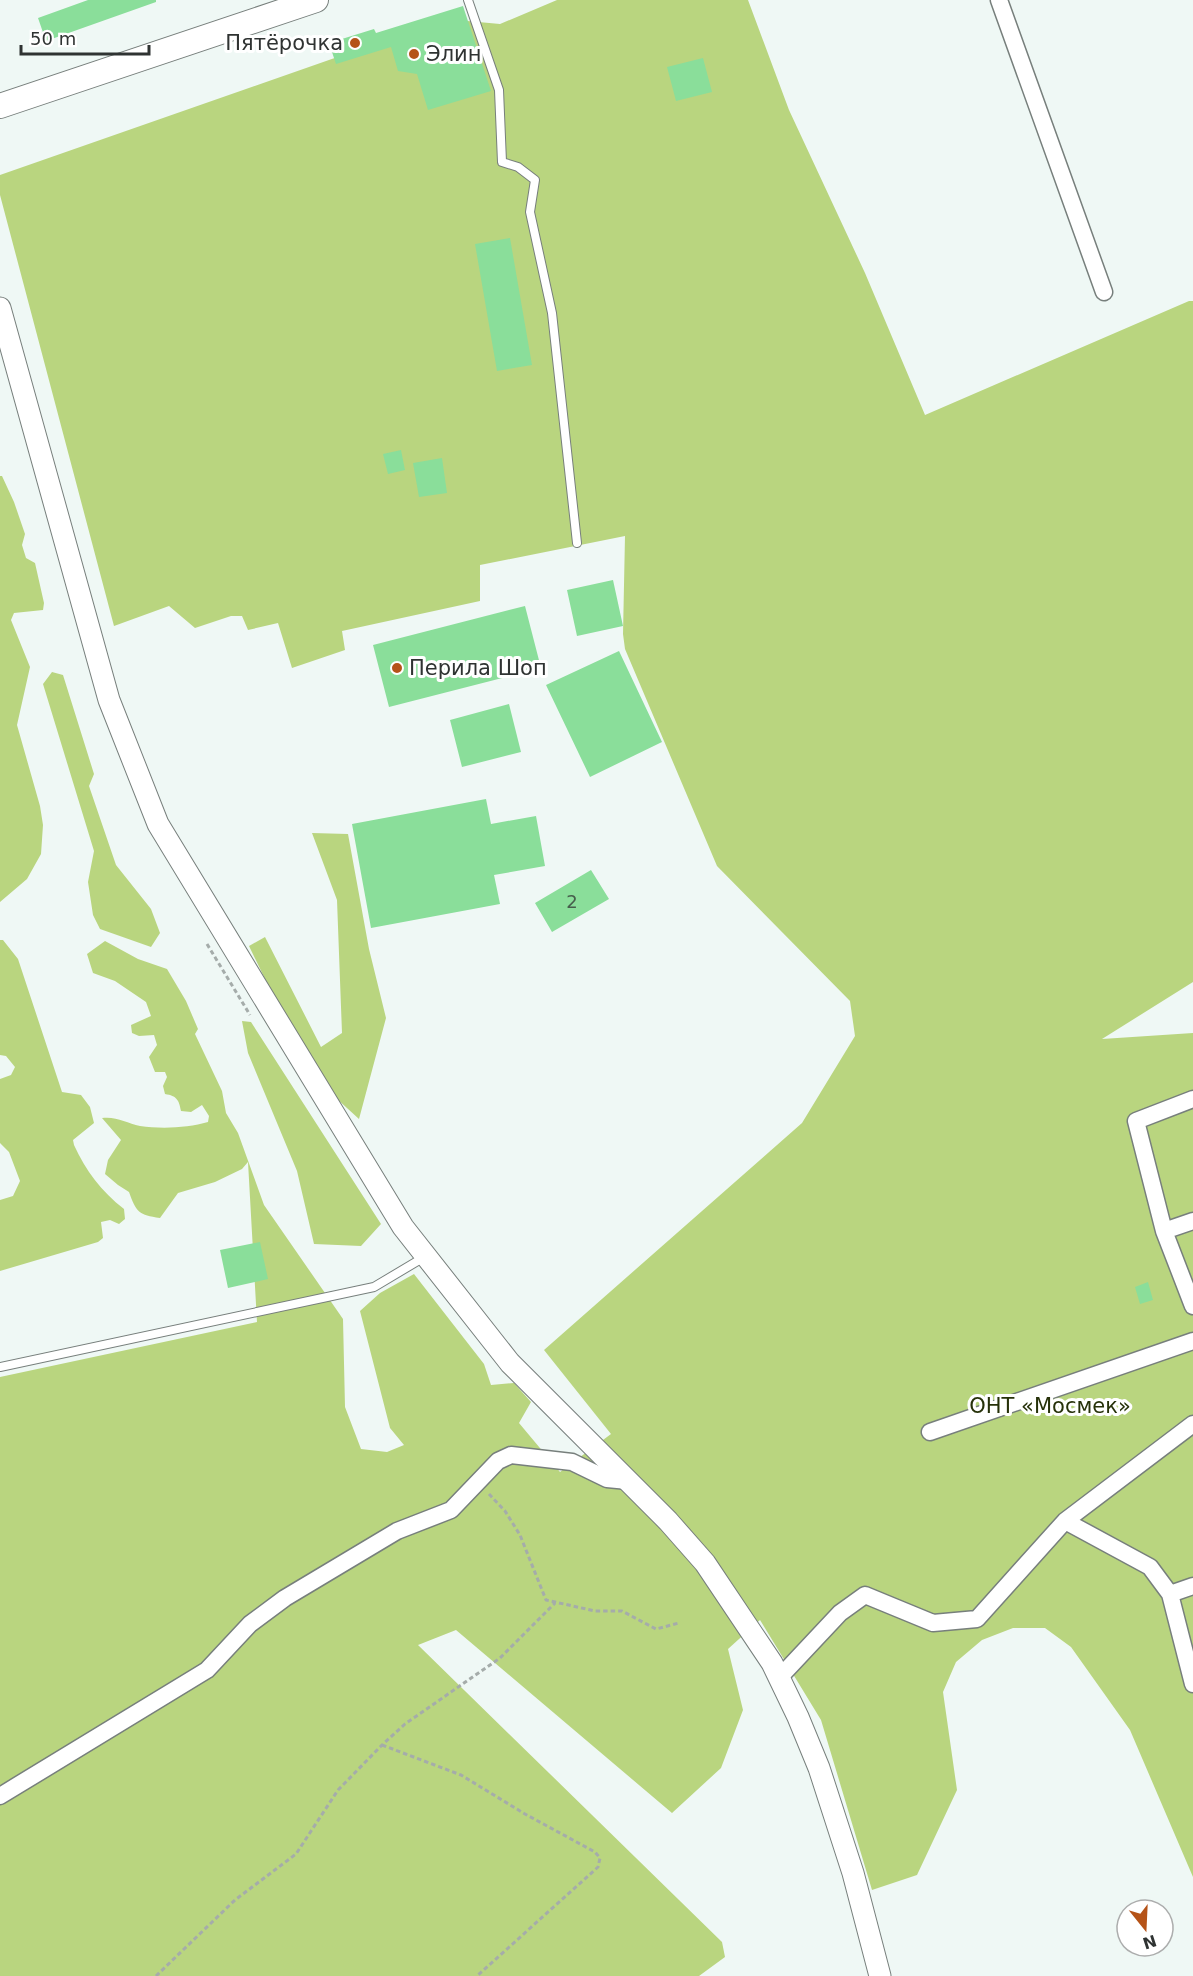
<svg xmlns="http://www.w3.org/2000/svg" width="1193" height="1976" font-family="'DejaVu Sans',sans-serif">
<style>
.green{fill:#b9d57f}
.building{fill:#8ade9a}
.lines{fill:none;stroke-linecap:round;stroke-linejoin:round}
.service-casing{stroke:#777f7c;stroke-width:10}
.minor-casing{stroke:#777f7c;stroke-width:19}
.tertiary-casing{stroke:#777f7c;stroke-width:23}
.secondary-casing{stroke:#777f7c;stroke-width:26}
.path{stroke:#a5acaa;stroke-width:3;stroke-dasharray:4.5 3;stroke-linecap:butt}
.service{stroke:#fff;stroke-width:8}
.minor{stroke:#fff;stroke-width:16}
.tertiary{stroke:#fff;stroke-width:21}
.secondary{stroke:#fff;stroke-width:24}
.poi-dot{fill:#b55318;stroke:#fff;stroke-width:2}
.labels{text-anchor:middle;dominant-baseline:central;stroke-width:6;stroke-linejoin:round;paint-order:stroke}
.number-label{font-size:18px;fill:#465e4c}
.poi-label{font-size:21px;fill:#2f3332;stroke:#fff;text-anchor:start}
.park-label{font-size:21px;fill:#263109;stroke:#fff}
</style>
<rect width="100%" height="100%" fill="#eff8f5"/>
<!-- green -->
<path class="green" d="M557 0H748L789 110 865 273 925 415 1189 301H1193V982L1102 1039 1193 1033V1877L1130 1730 1071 1647 1045 1628H1013L982 1640 956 1662 943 1692 957 1790 917 1875 872 1890 821 1720 760 1620 728 1649 743 1710 721 1768 672 1813 456 1630 418 1645 722 1942 725 1957 699 1976H0V1377L257 1322 248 1162 242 1169 215 1182 178 1193 160 1218C139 1215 136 1212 129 1192L118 1185 105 1174 108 1160 121 1140 102 1118C116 1116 127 1123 140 1126 161 1129 188 1128 208 1122L209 1116 202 1105 191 1112 181 1111C179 1100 177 1096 165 1094L163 1086 167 1077 165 1072H155L149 1057 157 1045 154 1035 139 1036 132 1033 131 1025 151 1016 146 1002 115 981 93 973 87 954 105 941 138 959 167 969 186 1001 198 1029 195 1034 222 1091 226 1113 238 1133 264 1205 343 1319 345 1407 361 1449 387 1452 404 1445 390 1428 360 1311 380 1293 414 1274 484 1364 491 1385 514 1383 531 1402 519 1423 560 1472 611 1434 544 1350 802 1123 855 1036 850 1001 717 866 625 649 623 634 625 536 480 565V601L342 631 345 650 292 668 278 623 248 630 242 616H231L195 628 169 606 114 626 0 195V175L446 19 500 24Z
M0 476H2L14 502 25 534 22 545 26 558 35 563 44 603 43 610 14 613 11 620 30 667 17 725 40 806 43 825 41 854 27 879 0 902Z
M52 672 63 675 94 774 89 786 116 865 151 909 160 933 151 947 100 929 93 915 88 882 94 851 43 684Z
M312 833 348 834 369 949 386 1018 359 1119 336 1098 283 1016 249 946 265 937 321 1047 342 1033 337 900Z
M0 940H3L18 959 62 1092 81 1095 90 1107 94 1123 73 1140 74 1145C86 1171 101 1191 124 1209L125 1219 119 1224 110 1220 101 1222 103 1238 98 1242 0 1271V1200L13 1196 20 1181 9 1152 0 1143V1079L11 1075 15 1067 6 1056 0 1055Z
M242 1021 251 1022 381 1224 361 1246 314 1244 297 1171 248 1053Z"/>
<!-- building -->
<path class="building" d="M88 0H156V2L46 41 38 18Z
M463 6 491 91 428 110 417 74 398 71 391 47 336 64 329 43 374 29 376 33Z
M703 58 712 92 676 101 667 67Z
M510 238 532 365 497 371 475 244Z
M401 450 405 470 388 474 383 454Z
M442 458 447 493 419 497 413 463Z
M613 580 623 626 577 636 567 590Z
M525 606 541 668 389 707 373 645Z
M619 651 662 742 590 777 546 685Z
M509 704 521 752 462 767 450 720Z
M486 799 491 824 536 816 545 866 494 875 500 904 371 928 352 824Z
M591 870 609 899 552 932 535 903Z
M260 1242 268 1279 228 1288 220 1250Z
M1148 1282 1153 1300 1140 1304 1135 1287Z"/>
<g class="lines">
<!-- service casing -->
<g class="service-casing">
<path id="service" d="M468 0 499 90 502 162 518 167 535 180 530 212 552 313 577 543
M0 1367 374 1287 426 1256"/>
</g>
<!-- minor casing -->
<g class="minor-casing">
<path id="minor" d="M999 0 1104 292
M1193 1099 1136 1121 1164 1231 1193 1306
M1164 1231 1193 1221
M930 1432 1193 1341
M1065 1521 1150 1567 1170 1594 1193 1684
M1170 1594 1193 1586
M779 1678 840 1613 865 1595 933 1623 977 1619 1065 1521 1193 1424
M0 1796 207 1670 250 1624 285 1598 397 1531 451 1510 498 1461 511 1455 572 1462 607 1479 628 1481"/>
</g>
<!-- tertiary casing -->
<g class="tertiary-casing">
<path id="tertiary" d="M0 308 109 700 158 824 403 1227 510 1363 668 1521 705 1563 772 1663 798 1717 819 1768 853 1873 880 1976"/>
</g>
<!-- secondary casing -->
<g class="secondary-casing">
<path id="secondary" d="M0 106 316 0"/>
</g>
<!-- path -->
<path class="path" d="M207 944 250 1015
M489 1494 505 1511 520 1535 546 1600 595 1611H622L656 1629 679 1623
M382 1745 461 1775 525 1814 595 1852 600 1858 598 1867 477 1976
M156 1976 235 1900 296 1854 338 1790 382 1745 405 1724 500 1658 555 1603"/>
<!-- service -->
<use href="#service" class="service"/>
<!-- minor -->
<use href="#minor" class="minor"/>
<!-- tertiary -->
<use href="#tertiary" class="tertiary"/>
<!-- secondary -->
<use href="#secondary" class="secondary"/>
</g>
<!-- markers -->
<g class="poi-dot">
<circle cx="355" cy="43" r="6"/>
<circle cx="414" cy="54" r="6"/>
<circle cx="397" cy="668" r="6"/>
</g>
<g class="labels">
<!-- number labels -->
<g class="number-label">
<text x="572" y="901">2</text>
</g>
<!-- poi labels -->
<g class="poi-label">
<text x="343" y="43" text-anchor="end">Пятёрочка</text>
<text x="426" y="54">Элин</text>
<text x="409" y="668">Перила Шоп</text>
</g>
<!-- park labels -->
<g class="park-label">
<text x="1050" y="1406">ОНТ «Мосмек»</text>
</g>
</g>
<!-- north arrow -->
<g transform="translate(1145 1928) rotate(162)"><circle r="28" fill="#ffffff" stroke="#acadad" stroke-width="1.5"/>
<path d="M0-4.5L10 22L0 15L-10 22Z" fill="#b55318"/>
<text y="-9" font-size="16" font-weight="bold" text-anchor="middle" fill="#2f3332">N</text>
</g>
<!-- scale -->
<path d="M21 45v9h128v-9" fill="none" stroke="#2f3332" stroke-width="3"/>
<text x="30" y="45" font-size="18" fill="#2f3332" stroke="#ffffff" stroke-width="4.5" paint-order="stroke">50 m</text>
</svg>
